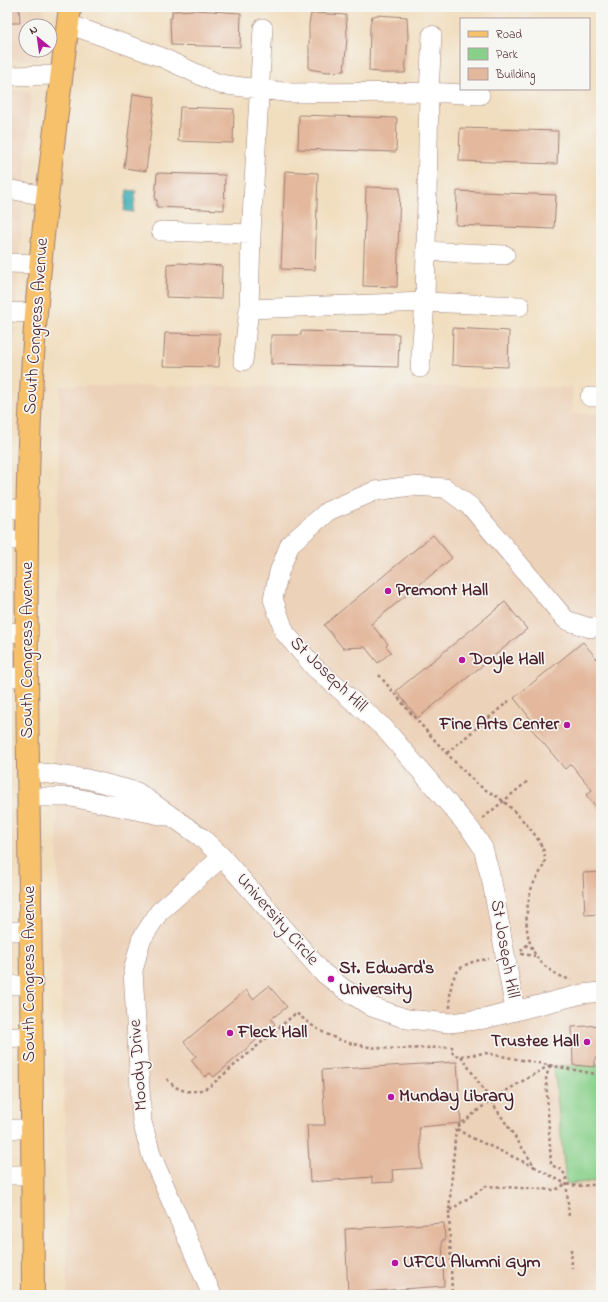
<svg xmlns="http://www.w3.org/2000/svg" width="608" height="1302" font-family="'Indie Flower',sans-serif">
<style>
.built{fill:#ecd2b9}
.green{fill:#89d08b;stroke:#6a785b}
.water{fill:#40b1b7;stroke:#456871}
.building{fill:#e3b89c}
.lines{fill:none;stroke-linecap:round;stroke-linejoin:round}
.minor-casing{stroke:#9e7e75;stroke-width:20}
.major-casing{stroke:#9e7e75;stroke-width:24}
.path{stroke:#9e7e75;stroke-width:2.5;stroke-dasharray:3 3;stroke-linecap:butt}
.minor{stroke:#fff;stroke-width:19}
.major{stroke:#f6c16b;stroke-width:22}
.poi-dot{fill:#b5179e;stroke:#f6f6f2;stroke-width:1.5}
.labels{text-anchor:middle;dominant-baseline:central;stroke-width:3.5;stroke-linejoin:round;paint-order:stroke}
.street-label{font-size:18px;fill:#4a1f2b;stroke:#f6f6f2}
.poi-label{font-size:18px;font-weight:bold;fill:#4a1f2b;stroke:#f6f6f2;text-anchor:start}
</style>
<rect width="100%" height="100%" fill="#f6f6f2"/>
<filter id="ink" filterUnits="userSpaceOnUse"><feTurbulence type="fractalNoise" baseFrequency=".025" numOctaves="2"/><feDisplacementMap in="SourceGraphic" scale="8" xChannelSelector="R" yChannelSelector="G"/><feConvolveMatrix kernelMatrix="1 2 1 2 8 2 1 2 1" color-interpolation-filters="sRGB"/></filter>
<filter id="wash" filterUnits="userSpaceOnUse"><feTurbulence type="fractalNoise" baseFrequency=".012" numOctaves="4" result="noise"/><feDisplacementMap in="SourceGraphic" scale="16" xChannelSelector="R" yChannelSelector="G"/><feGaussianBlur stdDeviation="0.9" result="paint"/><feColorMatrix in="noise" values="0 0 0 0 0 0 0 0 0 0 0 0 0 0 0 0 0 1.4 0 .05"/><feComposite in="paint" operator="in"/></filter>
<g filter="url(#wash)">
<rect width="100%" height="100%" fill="#f1debf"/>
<!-- built -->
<path class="built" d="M7 7H45L43 26H26V50H39L38 60H7Z
M7 90 31 91 13 352 7 351Z
M60 386 573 387 572 414H601V1295H67V1214L55 744Z"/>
<!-- green -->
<path class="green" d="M601 1064V1181L566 1184 554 1066Z"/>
<!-- water -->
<path class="water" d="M127 190 136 191 133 212 124 211Z"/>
<g id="blocks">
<!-- building -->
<path class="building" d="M7 7H19L20 23H7Z
M195 10 241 13 240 47 171 45 170 18H172V11Z
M315 13 346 15 347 38 344 71 327 72 309 69V24L311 14Z
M376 15 407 17 408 37 405 73H379V72L369 71 370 26 372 16H375Z
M133 94 155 97 146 171 124 168Z
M180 107 234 109 233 143 178 141Z
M299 115 397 118 396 152 298 149Z
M460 128 558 131 557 164 459 161Z
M285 171 318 173 315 270 281 269Z
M157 173 225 175 224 210 157 207V200H155Z
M366 187 400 188 397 287 363 286Z
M457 191 556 195 554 229 456 225Z
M179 263 222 266 221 299 166 297 167 264Z
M453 328 509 331 508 367 452 365Z
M301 331 399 334 398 367 271 364V335H301Z
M165 333 220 334 219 367 163 366Z
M433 535 452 558 371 624 388 644 386 646 391 652 378 663 365 647 343 648 324 625Z
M505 602 527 629 418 718 396 691Z
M583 642 601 664V812L586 795 592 790 571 764 565 769 530 727 534 723 514 698Z
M601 872V914L585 915 583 873Z
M269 986 287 1007 271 1019 275 1024 214 1077 210 1073 205 1077 191 1060 196 1056 184 1042 246 990 253 999Z
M601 1025V1058H595V1067L573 1065 572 1027Z
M457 1062 461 1123 419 1127 422 1168 392 1170 393 1182 372 1183V1177L310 1182 307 1125H325L322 1070Z
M444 1223 445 1240H442L444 1286 348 1293 345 1229Z"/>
</g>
</g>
<g filter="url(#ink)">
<use href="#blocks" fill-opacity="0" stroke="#9e7e75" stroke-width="1"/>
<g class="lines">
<!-- minor casing -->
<g class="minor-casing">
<path id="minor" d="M68 24 161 57 219 84 291 93 429 92 425 302 520 306
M263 28 251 234 249 309 425 302 420 368
M432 35 429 92 480 95
M7 76 60 75
M7 189 47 196
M161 231 251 234
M426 251 505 255
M7 263 40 264
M7 312 36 313
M243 361 249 309
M590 397H601
M7 509H28
M7 540H28
M7 632 28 633
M7 677H28
M28 771 87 779 137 792 201 837 222 857 322 972 344 989 372 1007 407 1019 450 1023 484 1019 582 994 601 992
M29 797H71L165 816
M7 931H30
M7 985H30
M515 1010 492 882 483 848 471 830 384 728 314 667 285 633 273 599 279 572 290 544 328 511 375 491 411 486 445 488 471 507 566 620 590 628 601 626
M7 1038 31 1036
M7 1129H32
M7 1175H32
M212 1295 152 1157 142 1122 133 971 141 940 159 912 222 857"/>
</g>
<!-- major casing -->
<g class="major-casing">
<path id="major" d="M33 1295C32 1142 32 988 29 835 27 688 24 540 31 394 37 264 54 136 70 7"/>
</g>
<!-- path -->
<path class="path" d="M379 675C409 711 439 747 472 779 480 788 492 793 502 800 513 809 533 830 540 843 553 865 537 871 531 890 520 930 528 967 571 980
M447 753 510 700
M483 818 529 780
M521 951 529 943
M521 954 535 956
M450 1008C449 977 455 962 489 959
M461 1056 485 1053 601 1075
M550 1065 492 1099 456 1128 449 1211 486 1186 555 1190 566 1184 578 1186 601 1184
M550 1066 546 1077 551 1165 562 1170 566 1177 569 1217
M167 1079C178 1093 193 1094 209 1087L296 1013C304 1019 312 1026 321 1031 362 1055 407 1048 452 1047L453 1055 461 1056 535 1167 566 1184
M457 1129 470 1137 535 1167
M449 1211 452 1295
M571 1249 572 1268"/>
<!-- minor -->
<use href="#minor" class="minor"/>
<!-- major -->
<use href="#major" class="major"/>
</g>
</g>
<!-- markers -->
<g class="poi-dot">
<circle cx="388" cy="591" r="4"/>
<circle cx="462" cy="660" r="4"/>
<circle cx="567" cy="725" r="4"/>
<circle cx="331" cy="979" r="4"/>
<circle cx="230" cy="1033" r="4"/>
<circle cx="587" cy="1042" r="4"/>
<circle cx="391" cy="1097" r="4"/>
<circle cx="395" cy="1263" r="4"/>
</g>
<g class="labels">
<!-- street labels -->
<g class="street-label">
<text transform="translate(37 326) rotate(-86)">South Congress Avenue</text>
<text transform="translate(28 650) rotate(-90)">South Congress Avenue</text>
<text transform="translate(328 675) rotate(44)">St Joseph Hill</text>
<text transform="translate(277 920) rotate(49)">University Circle</text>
<text transform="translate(504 949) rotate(80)">St Joseph Hill</text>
<text transform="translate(30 974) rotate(-90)">South Congress Avenue</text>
<text transform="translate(139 1065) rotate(-94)">Moody Drive</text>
</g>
<!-- poi labels -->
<g class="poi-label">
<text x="396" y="591">Premont Hall</text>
<text x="470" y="660">Doyle Hall</text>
<text x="559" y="725" text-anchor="end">Fine Arts Center</text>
<text x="339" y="969">St. Edward's<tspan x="339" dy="21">University</tspan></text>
<text x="238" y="1033">Fleck Hall</text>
<text x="579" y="1042" text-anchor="end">Trustee Hall</text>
<text x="399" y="1097">Munday Library</text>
<text x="403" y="1263">UFCU Alumni Gym</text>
</g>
</g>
<!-- margin -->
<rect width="608" height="1302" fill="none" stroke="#f6f6f2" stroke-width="24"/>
<!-- legend -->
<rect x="460" y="18" width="130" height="72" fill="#f6f6f2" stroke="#b1a0a2"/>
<rect x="468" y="31" width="20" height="6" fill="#f6c16b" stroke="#b1a0a2"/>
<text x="496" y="38" font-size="12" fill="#4a1f2b">Road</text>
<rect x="468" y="48" width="20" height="12" fill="#89d08b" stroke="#b1a0a2"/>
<text x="496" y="58" font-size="12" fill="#4a1f2b">Park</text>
<rect x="468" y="68" width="20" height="12" fill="#e3b89c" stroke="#b1a0a2"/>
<text x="496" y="78" font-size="12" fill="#4a1f2b">Building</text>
<!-- north arrow -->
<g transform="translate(38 38) rotate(331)"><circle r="19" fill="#f6f6f2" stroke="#b1a0a2"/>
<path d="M0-3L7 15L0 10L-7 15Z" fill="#b5179e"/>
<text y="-6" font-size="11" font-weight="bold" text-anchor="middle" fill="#4a1f2b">N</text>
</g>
</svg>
